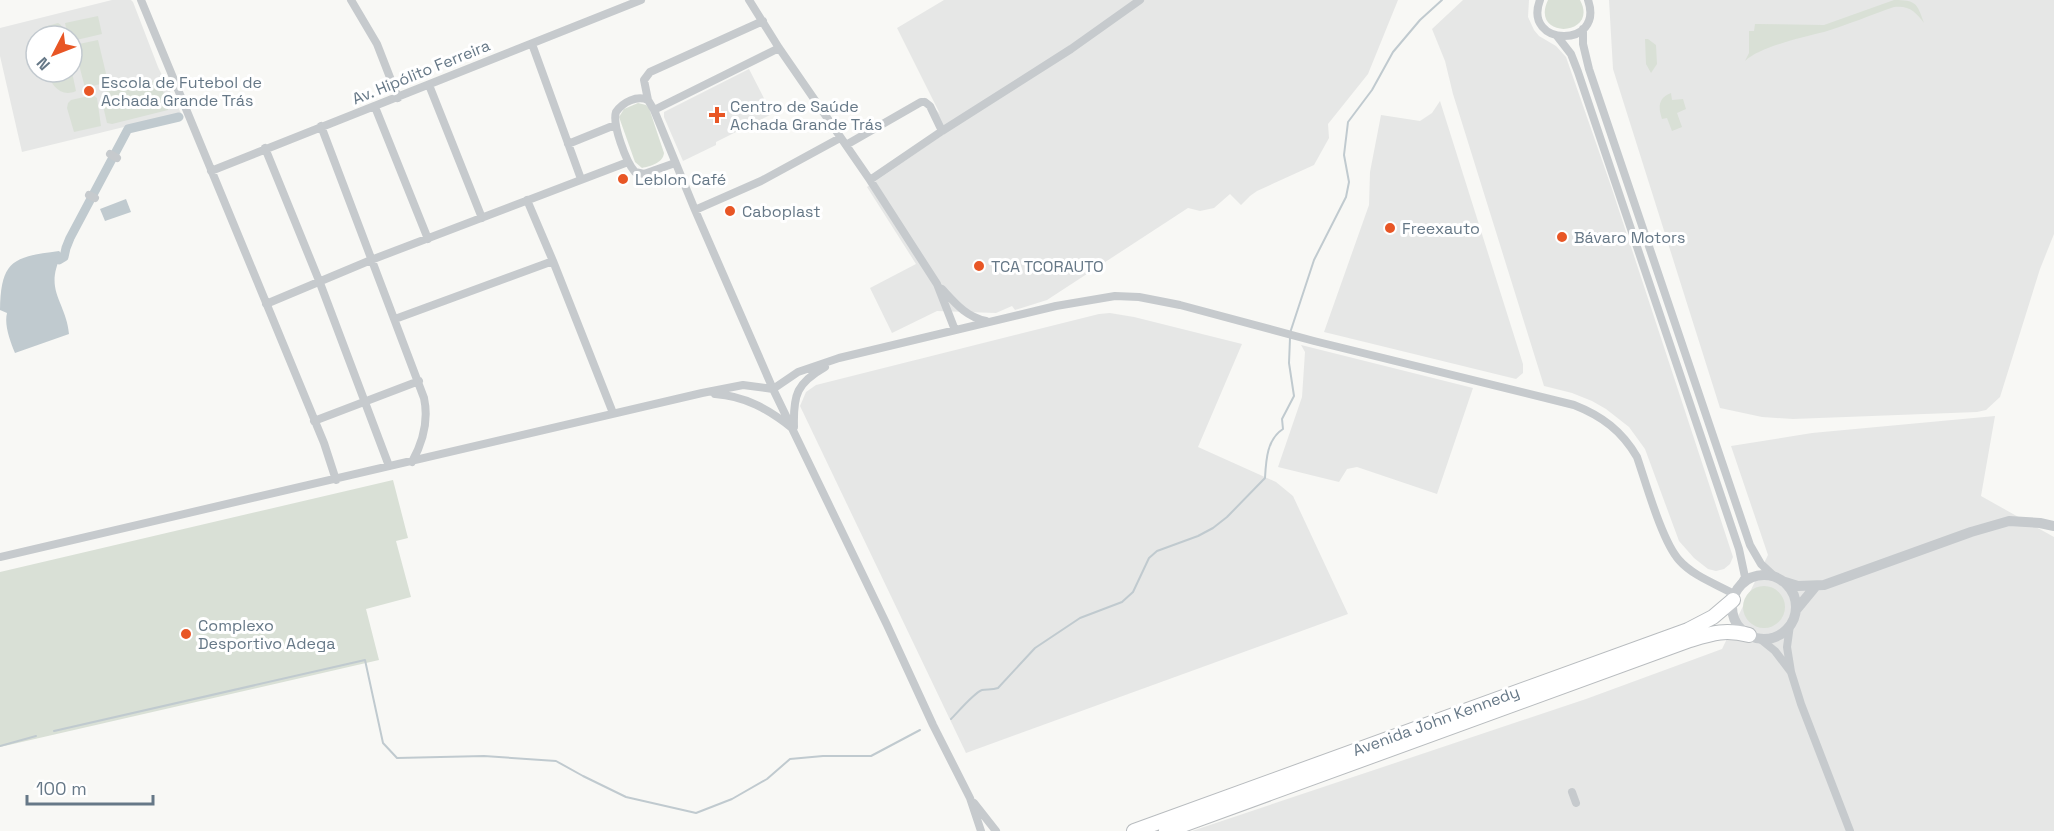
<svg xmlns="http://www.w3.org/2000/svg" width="2054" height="831" font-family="'Space Grotesk',sans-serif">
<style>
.built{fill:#e6e7e6;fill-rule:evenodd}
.green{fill:#d9e0d6}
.water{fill:#c0cacf}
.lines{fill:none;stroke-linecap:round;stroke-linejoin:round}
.stream{stroke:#c0cacf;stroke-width:2}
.canal{stroke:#c0cacf;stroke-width:9}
.trunk-casing{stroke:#b8bcbf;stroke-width:16}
.minor{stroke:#c6cacd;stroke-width:8}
.tertiary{stroke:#c6cacd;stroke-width:10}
.trunk{stroke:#fff;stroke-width:14}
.poi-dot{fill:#e85625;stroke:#fff;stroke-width:2}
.labels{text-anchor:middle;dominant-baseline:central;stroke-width:6;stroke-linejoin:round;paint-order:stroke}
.street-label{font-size:16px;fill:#667887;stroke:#fff}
.poi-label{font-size:16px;fill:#667887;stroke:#fff;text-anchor:start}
</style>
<rect width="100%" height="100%" fill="#f8f8f5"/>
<!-- built -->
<path class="built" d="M112 0H131L133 2 158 67 181 113 22 152 0 56V28ZM36 36H72V72H36Z
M944 0H1398L1368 74 1328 124 1329 138 1314 165 1257 191 1250 196 1241 205 1230 194 1214 208 1200 211 1188 208 1047 300 1015 310 1012 306 996 313 937 311 892 333 870 288 916 264 867 187 944 134 924 97 940 114 897 28Z
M1463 0H1529L1528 17 1534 30 1539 36 1556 46 1566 57 1611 186 1733 557 1730 564 1724 569 1716 571 1708 569 1694 558 1679 541 1645 449 1629 427 1606 409 1592 401 1572 393 1544 386 1453 94 1445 61 1432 29Z
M1609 0H2054V234L2040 269 2000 397 1986 410 1977 412 1793 419 1762 417 1720 408 1613 69Z
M749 69 772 114 716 142V145L683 161 664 117V112Z
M1440 101 1523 364V373L1516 379 1324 332 1369 205 1370 172 1381 115 1420 121 1432 113Z
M1110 313 1134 317 1242 344 1198 447 1276 482 1293 496 1348 614 966 753 800 406 806 392 816 385 1099 314Z
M1301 345 1473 388 1437 494 1357 467 1347 469 1339 482 1278 467 1302 397 1305 352Z
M1995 416 1981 496 2054 537V831H1192L1586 699 1722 649 1768 555 1731 446 1812 433Z"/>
<!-- green -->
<path class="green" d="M1548 0H1580C1600 37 1529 40 1548 0Z
M1894 0C1916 0 1917 3 1924 23 1916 12 1909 5 1894 7 1871 15 1847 25 1824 32 1803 37 1759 47 1745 61L1749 53V31H1754L1755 24 1824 25Z
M98 16 102 34 72 41V36H68L65 23Z
M58 23 61 25 64 36H39L44 27Z
M1645 39H1648L1656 45 1657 64 1651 73 1646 64Z
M98 40 108 82 85 88 74 45Z
M47 72H72L76 91C61 98 51 85 47 72Z
M154 81C161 85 170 102 168 110L112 124 107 123 101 97 105 92Z
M1671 93 1672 100 1683 99 1686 109 1677 113 1682 127 1672 131 1667 118 1662 119C1658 107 1658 98 1671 93Z
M93 95 97 98 101 126 74 132 67 108 68 103 71 100Z
M638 103 646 105 649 108 664 153C663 163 651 166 642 168L635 162 619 117 624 109Z
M393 480 408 538 396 541 411 597 366 609 379 660 0 747V572Z
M1743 607a21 21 0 1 1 42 0a21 21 0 1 1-42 0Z"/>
<!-- water -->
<path class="water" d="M126 199 131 212 105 221 100 209Z
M59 251 62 254C43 291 66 301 69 334L15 353C10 341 4 325 7 313L0 310C1 261 12 257 59 251Z"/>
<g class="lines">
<!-- stream -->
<path class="stream" d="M1290 333 1314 260 1346 197 1349 182 1344 155 1348 122 1372 90 1393 52 1420 20 1442 0
M951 719C957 713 975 692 982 690 987 689 992 690 998 688L1035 648 1080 618 1122 602 1133 592 1149 558 1157 551 1198 536 1213 528 1227 517 1265 478C1266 460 1267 439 1283 429L1282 419 1294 396 1289 363 1290 338
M54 731 365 660 383 743 397 758 484 756 556 761 583 776 626 797 696 813 732 799 767 779 790 759 823 756H871L920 730
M0 746 36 736"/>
<!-- canal -->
<path class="canal" d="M59 260 64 257 66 248 70 238 128 129 179 117"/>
<!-- trunk casing -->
<g class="trunk-casing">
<path id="trunk" d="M1134 831 1688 630 1713 617 1733 600
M1166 831 1690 640C1713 633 1725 629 1749 635"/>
</g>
<!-- minor -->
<path class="minor" d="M141 0 324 443 336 480
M351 0 377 44 398 98
M749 0 779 48 870 180 937 284 955 330
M1540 0C1522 47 1605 49 1588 0
M1583 29V44L1589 69 1750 545 1761 564 1775 577
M1557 36 1571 54 1578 72 1739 549 1745 577 1739 587
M532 44 581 179
M779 48 654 110 695 210 761 181 840 138
M429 85 482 218
M648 100 644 80 650 72 763 21
M375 107 428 239
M654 110 648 100C637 95 623 102 616 112 612 124 626 162 635 172L644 174 675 163
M321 126 424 398C429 421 423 442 412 462
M568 144 615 125
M846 145 921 102H925L930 106 942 131
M265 148 320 283 389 466
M110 154 117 158
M211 171 641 0
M870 180 942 131 1071 49 1140 0
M89 195 95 198
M695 210 773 389 887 625 933 725 970 798 981 831
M553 261 613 413
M942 289C955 303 966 317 986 321
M266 304 371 260 628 162
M395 319 553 261 527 200
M715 394C745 396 768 409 792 428
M314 421 419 381
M794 427C793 394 797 383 825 367
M0 557 702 393 743 385 773 389 798 372 839 358 1056 306 1115 296 1139 297 1180 305 1314 341 1574 405C1602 416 1622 431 1637 457 1646 483 1662 541 1679 560 1693 576 1716 584 1734 594
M1759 638 1775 651 1791 672 1787 647 1790 625
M1791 672 1801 704 1850 831
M1572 792 1576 803
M974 803 996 831"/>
<!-- tertiary -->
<path class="tertiary" d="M1732 607a32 32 0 1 1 64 0a32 32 0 1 1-64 0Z
M1782 581 1798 586 1824 585 1971 532 2009 521 2040 523 2054 526
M1796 610 1815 587"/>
<!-- trunk -->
<use href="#trunk" class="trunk"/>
</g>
<!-- markers -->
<g class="poi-dot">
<circle cx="89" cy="91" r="6"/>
<path d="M714 106h6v6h6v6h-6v6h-6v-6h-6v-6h6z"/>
<circle cx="623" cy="179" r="6"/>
<circle cx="730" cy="211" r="6"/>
<circle cx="1390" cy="228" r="6"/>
<circle cx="1562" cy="237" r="6"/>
<circle cx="979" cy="266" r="6"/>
<circle cx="186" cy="634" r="6"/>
</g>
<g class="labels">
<!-- street labels -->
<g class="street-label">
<text transform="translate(421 72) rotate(-22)">Av. Hipólito Ferreira</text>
<text transform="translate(1436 721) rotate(-20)">Avenida John Kennedy</text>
</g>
<!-- poi labels -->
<g class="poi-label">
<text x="101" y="82">Escola de Futebol de<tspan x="101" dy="18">Achada Grande Trás</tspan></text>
<text x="730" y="106">Centro de Saúde<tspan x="730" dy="18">Achada Grande Trás</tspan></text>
<text x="635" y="179">Leblon Café</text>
<text x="742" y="211">Caboplast</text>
<text x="1402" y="228">Freexauto</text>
<text x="1574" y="237">Bávaro Motors</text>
<text x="991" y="266">TCA TCORAUTO</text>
<text x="198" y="625">Complexo<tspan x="198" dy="18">Desportivo Adega</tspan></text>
</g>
</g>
<!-- north arrow -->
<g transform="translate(54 54) rotate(228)"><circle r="28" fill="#ffffff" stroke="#c2c9cf" stroke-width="1.5"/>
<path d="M0-4.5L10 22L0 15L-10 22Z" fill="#e85625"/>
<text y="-9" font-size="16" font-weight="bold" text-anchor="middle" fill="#667887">N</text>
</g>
<!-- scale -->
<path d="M27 795v9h126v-9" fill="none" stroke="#667887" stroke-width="3"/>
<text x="36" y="795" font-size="18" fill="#667887" stroke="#ffffff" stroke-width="4.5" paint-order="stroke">100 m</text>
</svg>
